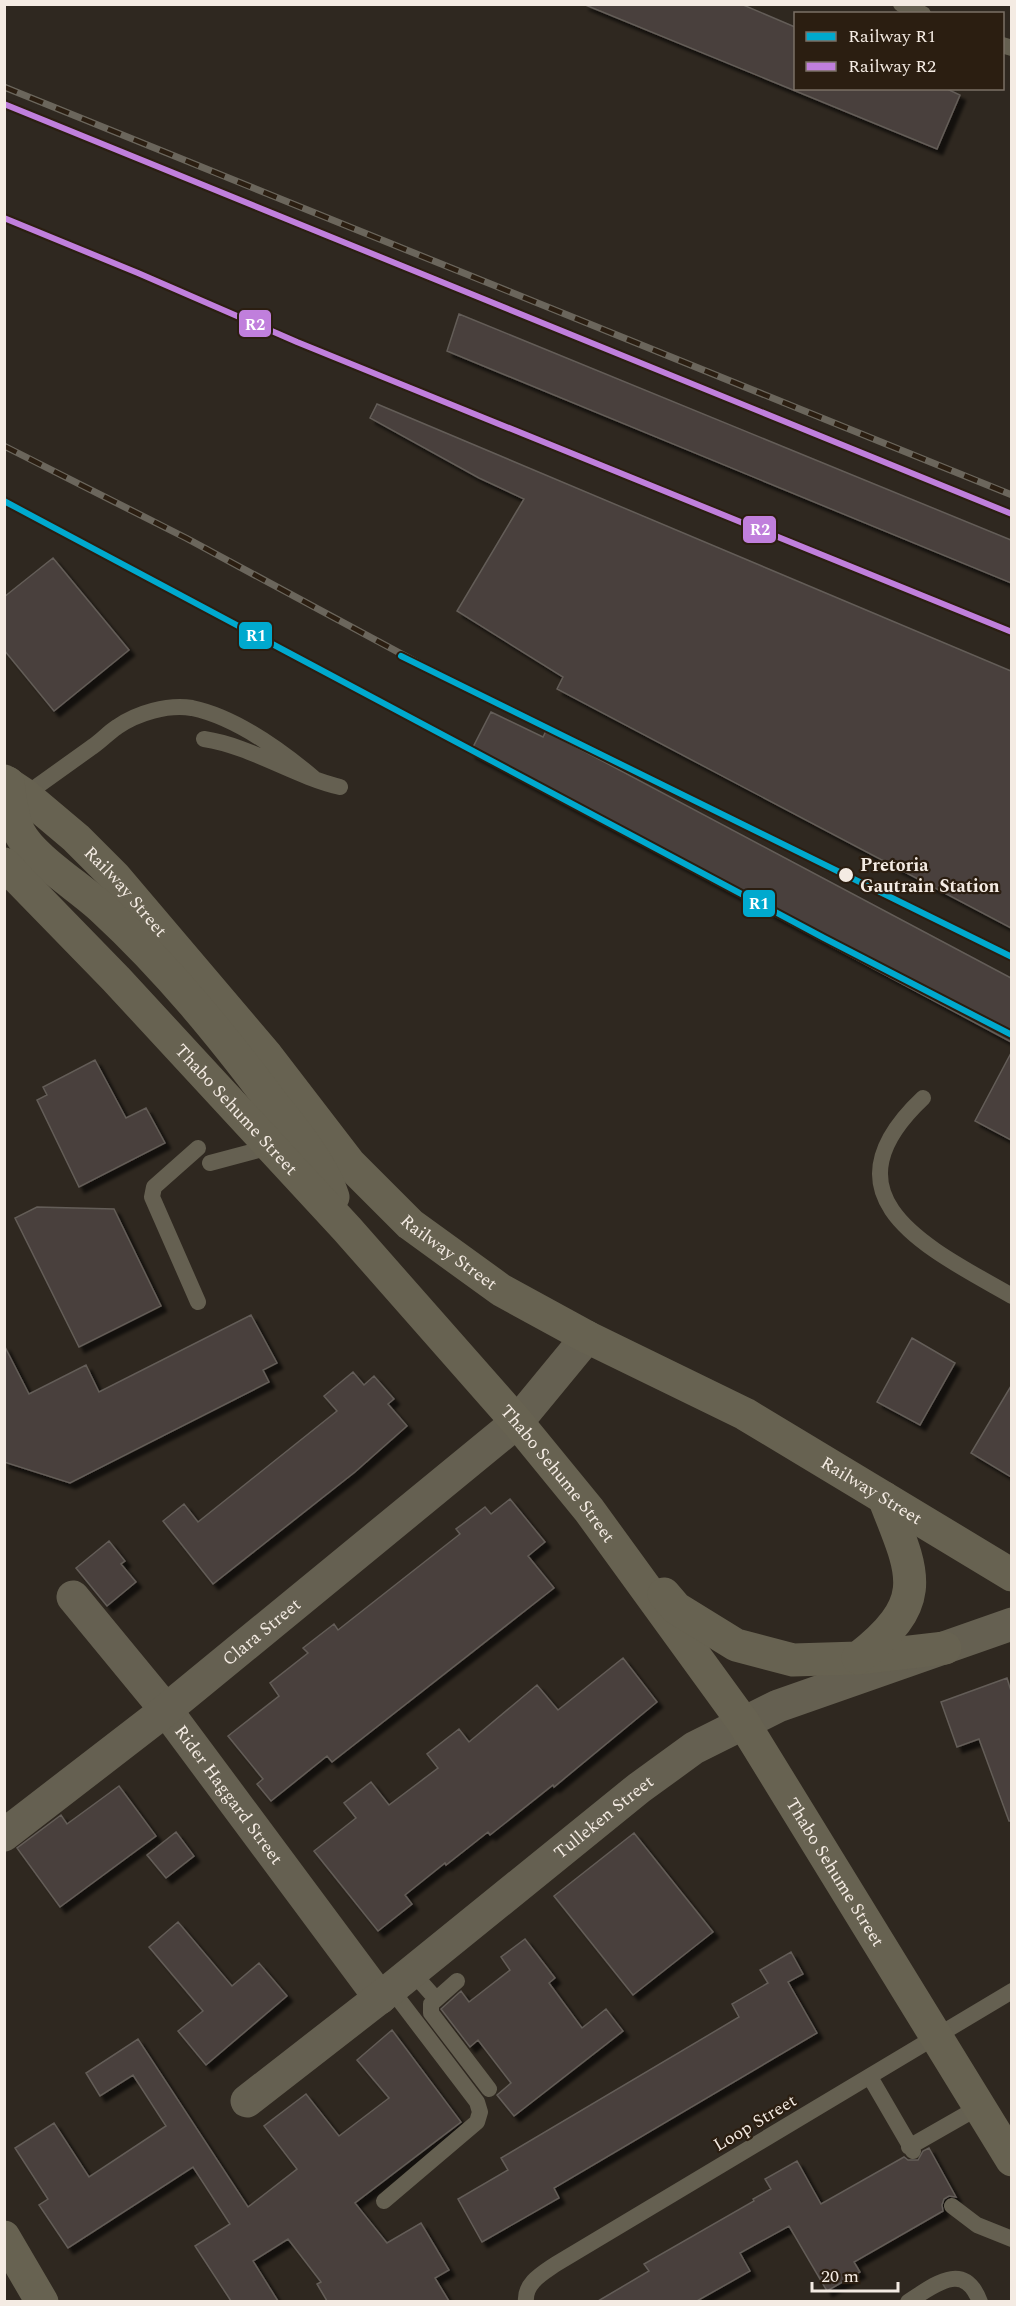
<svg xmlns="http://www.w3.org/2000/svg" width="1016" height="2306" font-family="Spectral,serif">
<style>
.building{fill:#48413c;stroke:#645d58;stroke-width:1.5;filter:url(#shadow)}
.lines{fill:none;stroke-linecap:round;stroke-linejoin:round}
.lane{stroke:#656051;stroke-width:16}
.street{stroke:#656051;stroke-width:33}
.secondary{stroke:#676251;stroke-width:33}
.rail-casing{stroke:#6b665c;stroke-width:7}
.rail{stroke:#2b1e11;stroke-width:4.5;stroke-dasharray:14;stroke-linecap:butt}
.rail-1-casing{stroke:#2b1e11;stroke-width:10}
.rail-2-casing{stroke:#2b1e11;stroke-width:10}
.rail-1{stroke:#00a9ce;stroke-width:6}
.rail-2{stroke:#c07fdc;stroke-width:6}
.stop-dot{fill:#f4ebe3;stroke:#2b1e11;stroke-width:2}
.labels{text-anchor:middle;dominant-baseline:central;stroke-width:4.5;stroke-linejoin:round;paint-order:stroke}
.stop-label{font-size:18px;font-weight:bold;fill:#f4ebe3;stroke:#2b1e11;text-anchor:start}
.street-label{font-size:18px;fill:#f4ebe3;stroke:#2b1e11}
.line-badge{stroke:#2b1e11;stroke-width:2}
.badge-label{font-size:16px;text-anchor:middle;font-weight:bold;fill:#fff}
</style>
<defs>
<filter id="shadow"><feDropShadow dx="5.5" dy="5.5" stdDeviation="1.5" flood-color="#0009"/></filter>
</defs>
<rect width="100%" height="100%" fill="#2f2820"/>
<!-- building -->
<path class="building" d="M583 4H741L795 27V88H945L960 95 937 149Z
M459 314 1011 540V583L447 351Z
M377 404 1011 671V928L557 689 563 677 457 611 524 499 479 478 370 418Z
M53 558 129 650 54 711 4 650V597Z
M491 712 543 737 546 731 1011 978V1042L470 753Z
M1011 1053V1140L975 1121Z
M95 1060 126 1118 146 1108 165 1143 79 1187 37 1100 47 1095 43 1087Z
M37 1207 114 1209 161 1306 79 1347 15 1218Z
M251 1315 277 1363 263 1370 269 1382 70 1483 4 1462V1345L29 1394 86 1365 99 1392Z
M912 1338 955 1363 920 1425 877 1402Z
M353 1372 364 1385 374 1376 394 1399 388 1404 407 1426 355 1472 213 1584 163 1521 184 1504 198 1522 337 1411 324 1396Z
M1011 1386V1477L971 1453Z
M510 1499 545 1542 528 1556 554 1588 332 1762 327 1756 271 1801 257 1784 263 1779 228 1736 279 1696 270 1683 308 1653 303 1648 334 1624 338 1630 460 1534 456 1529 485 1507 491 1514Z
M109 1541 125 1561 121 1564 136 1582 107 1606 76 1568Z
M623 1658 657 1702 554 1787 553 1785 490 1835 488 1832 446 1865 445 1863 405 1895 412 1904 378 1931 314 1851 356 1818 344 1803 371 1782 389 1805 438 1768 427 1754 459 1729 469 1742 537 1685 558 1710Z
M1007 1678 1011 1691V1821H1009L979 1739 957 1747 941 1702Z
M119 1786 156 1836 60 1907 17 1848 61 1815 67 1824Z
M176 1832 194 1856 166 1878 147 1855Z
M634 1833 713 1932 633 1995 554 1896Z
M178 1922 232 1986 259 1963 287 1996 206 2065 178 2031 203 2011 149 1947Z
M525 1939 555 1978 549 1983 582 2028 606 2009 623 2031 514 2116 497 2095 511 2083 478 2040 470 2047 441 2009 461 1991 469 2002 510 1970 501 1957Z
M791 1952 803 1974 788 1982 817 2033 554 2188 559 2198 482 2242 458 2199 508 2170 501 2158 739 2017 732 2004 768 1983 760 1970Z
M392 2030 461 2122 355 2203 387 2243 421 2223 449 2270 435 2278 449 2301H327L317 2284 321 2282 288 2239 253 2261 278 2301H231L195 2246 230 2224 193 2167 68 2248 39 2205 48 2199 15 2148 54 2123 89 2177 166 2126 133 2075 100 2096 86 2073 138 2039 248 2207 297 2169 264 2126 306 2094 339 2136 389 2098 357 2060Z
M929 2148 956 2197 949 2196 944 2199 942 2205 943 2211 854 2262 860 2272 827 2291 789 2226 740 2253 750 2271 697 2301H598L649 2271 644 2264 754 2201 753 2199 771 2189 765 2179 797 2161 821 2204 904 2157 908 2160H918L923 2151Z"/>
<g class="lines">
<!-- lane -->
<path class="lane" d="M901 4 923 14
M1002 45 1012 48
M204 739C251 746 293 776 340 787
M25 795C47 779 70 763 92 747 101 741 108 733 117 727 137 713 168 704 192 708 235 717 282 751 315 779
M923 1098C817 1198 930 1249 1012 1296
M198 1148 154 1187 152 1197 198 1302
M210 1163 270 1147
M412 1972 436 1999
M457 1981 431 2004V2013L489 2089
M870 2077 913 2151
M909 2147 979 2107
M384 2201 477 2122 480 2112 477 2102 391 1989
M952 2206 977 2225 1012 2239
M526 2302C524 2283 543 2273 556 2264L1012 1991
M908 2302C933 2286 964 2259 980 2302"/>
<!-- street -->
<g class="street">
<path id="s1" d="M73 1597 166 1710 380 1998"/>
<path id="s2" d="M4 1835 166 1710 517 1422 587 1337"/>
<path id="s3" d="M247 2101 391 1989 639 1788 694 1748 778 1706 1012 1624"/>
</g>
<!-- secondary -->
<g class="secondary">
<path id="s4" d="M4 781 25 795 76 838 115 877 267 1056 350 1164 410 1224 501 1290 587 1337 745 1414 1012 1575"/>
<path d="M8 783C10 799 12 817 19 832 33 859 80 887 103 909 168 969 224 1038 277 1109 295 1131 325 1170 333 1197"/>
<path id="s5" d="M4 864 116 979 347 1229 517 1422 589 1510 743 1722 1012 2160"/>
<path d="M664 1594 676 1608 736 1645 793 1660 858 1658 945 1648"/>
<path d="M858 1658C931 1601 914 1574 884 1498"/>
<path d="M4 2237 42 2302"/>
</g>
<!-- rail casing -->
<g class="rail-casing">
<path id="rail" d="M4 87 1012 495
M4 104 1012 514
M4 446 186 538 448 679"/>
</g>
<!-- rail -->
<use href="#rail" class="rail"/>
<!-- rail-1 casing -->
<g class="rail-1-casing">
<path id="rail-1" d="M4 501 824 938 1012 1035
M401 656 1012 957"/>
</g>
<!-- rail-2 casing -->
<g class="rail-2-casing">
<path id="rail-2" d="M4 104 1012 514
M4 218 138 273 297 342 1012 632"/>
</g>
<!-- rail-1 -->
<use href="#rail-1" class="rail-1"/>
<!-- rail-2 -->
<use href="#rail-2" class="rail-2"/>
</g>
<!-- markers -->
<circle class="stop-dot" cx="846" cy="875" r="8"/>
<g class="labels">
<!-- stop labels -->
<g class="stop-label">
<text x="860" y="865">Pretoria<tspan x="860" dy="21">Gautrain Station</tspan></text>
</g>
<!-- street labels -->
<g class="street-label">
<text stroke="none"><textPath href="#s4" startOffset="165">Railway Street</textPath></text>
<text stroke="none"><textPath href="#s5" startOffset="338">Thabo Sehume Street</textPath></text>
<text stroke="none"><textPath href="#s4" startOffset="651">Railway Street</textPath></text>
<text stroke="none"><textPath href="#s5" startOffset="824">Thabo Sehume Street</textPath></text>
<text stroke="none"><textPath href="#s4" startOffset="1137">Railway Street</textPath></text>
<text stroke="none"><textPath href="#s2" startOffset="328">Clara Street</textPath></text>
<text stroke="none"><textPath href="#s1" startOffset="252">Rider Haggard Street</textPath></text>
<text stroke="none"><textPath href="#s3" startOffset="456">Tulleken Street</textPath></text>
<text stroke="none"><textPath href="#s5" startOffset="1310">Thabo Sehume Street</textPath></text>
<text transform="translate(755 2123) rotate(-31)">Loop Street</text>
</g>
</g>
<g class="line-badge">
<rect x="238" y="309" width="34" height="29" rx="6" fill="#c07fdc"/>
<rect x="742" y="515" width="35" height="29" rx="6" fill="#c07fdc"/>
<rect x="238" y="621" width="35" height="29" rx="6" fill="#00a9ce"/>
<rect x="742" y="889" width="34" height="29" rx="6" fill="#00a9ce"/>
</g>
<g class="badge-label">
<text x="255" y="330">R2</text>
<text x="760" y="535">R2</text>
<text x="256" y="641">R1</text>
<text x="759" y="909">R1</text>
</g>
<!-- border -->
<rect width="1016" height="2306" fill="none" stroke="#f4ebe3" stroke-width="12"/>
<!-- legend -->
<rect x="794" y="12" width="210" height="78" fill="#2b1e11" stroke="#7b7065" stroke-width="1.5"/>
<rect x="806" y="32" width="30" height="9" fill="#00a9ce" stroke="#7b7065" stroke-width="1.5"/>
<text x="848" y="42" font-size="18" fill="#f4ebe3">Railway R1</text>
<rect x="806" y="62" width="30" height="9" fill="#c07fdc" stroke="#7b7065" stroke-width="1.5"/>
<text x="848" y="72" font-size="18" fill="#f4ebe3">Railway R2</text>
<!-- scale -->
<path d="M812 2282v9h86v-9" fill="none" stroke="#f4ebe3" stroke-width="3"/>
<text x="821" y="2282" font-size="18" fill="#f4ebe3" stroke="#2b1e11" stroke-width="4.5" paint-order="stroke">20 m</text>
</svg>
